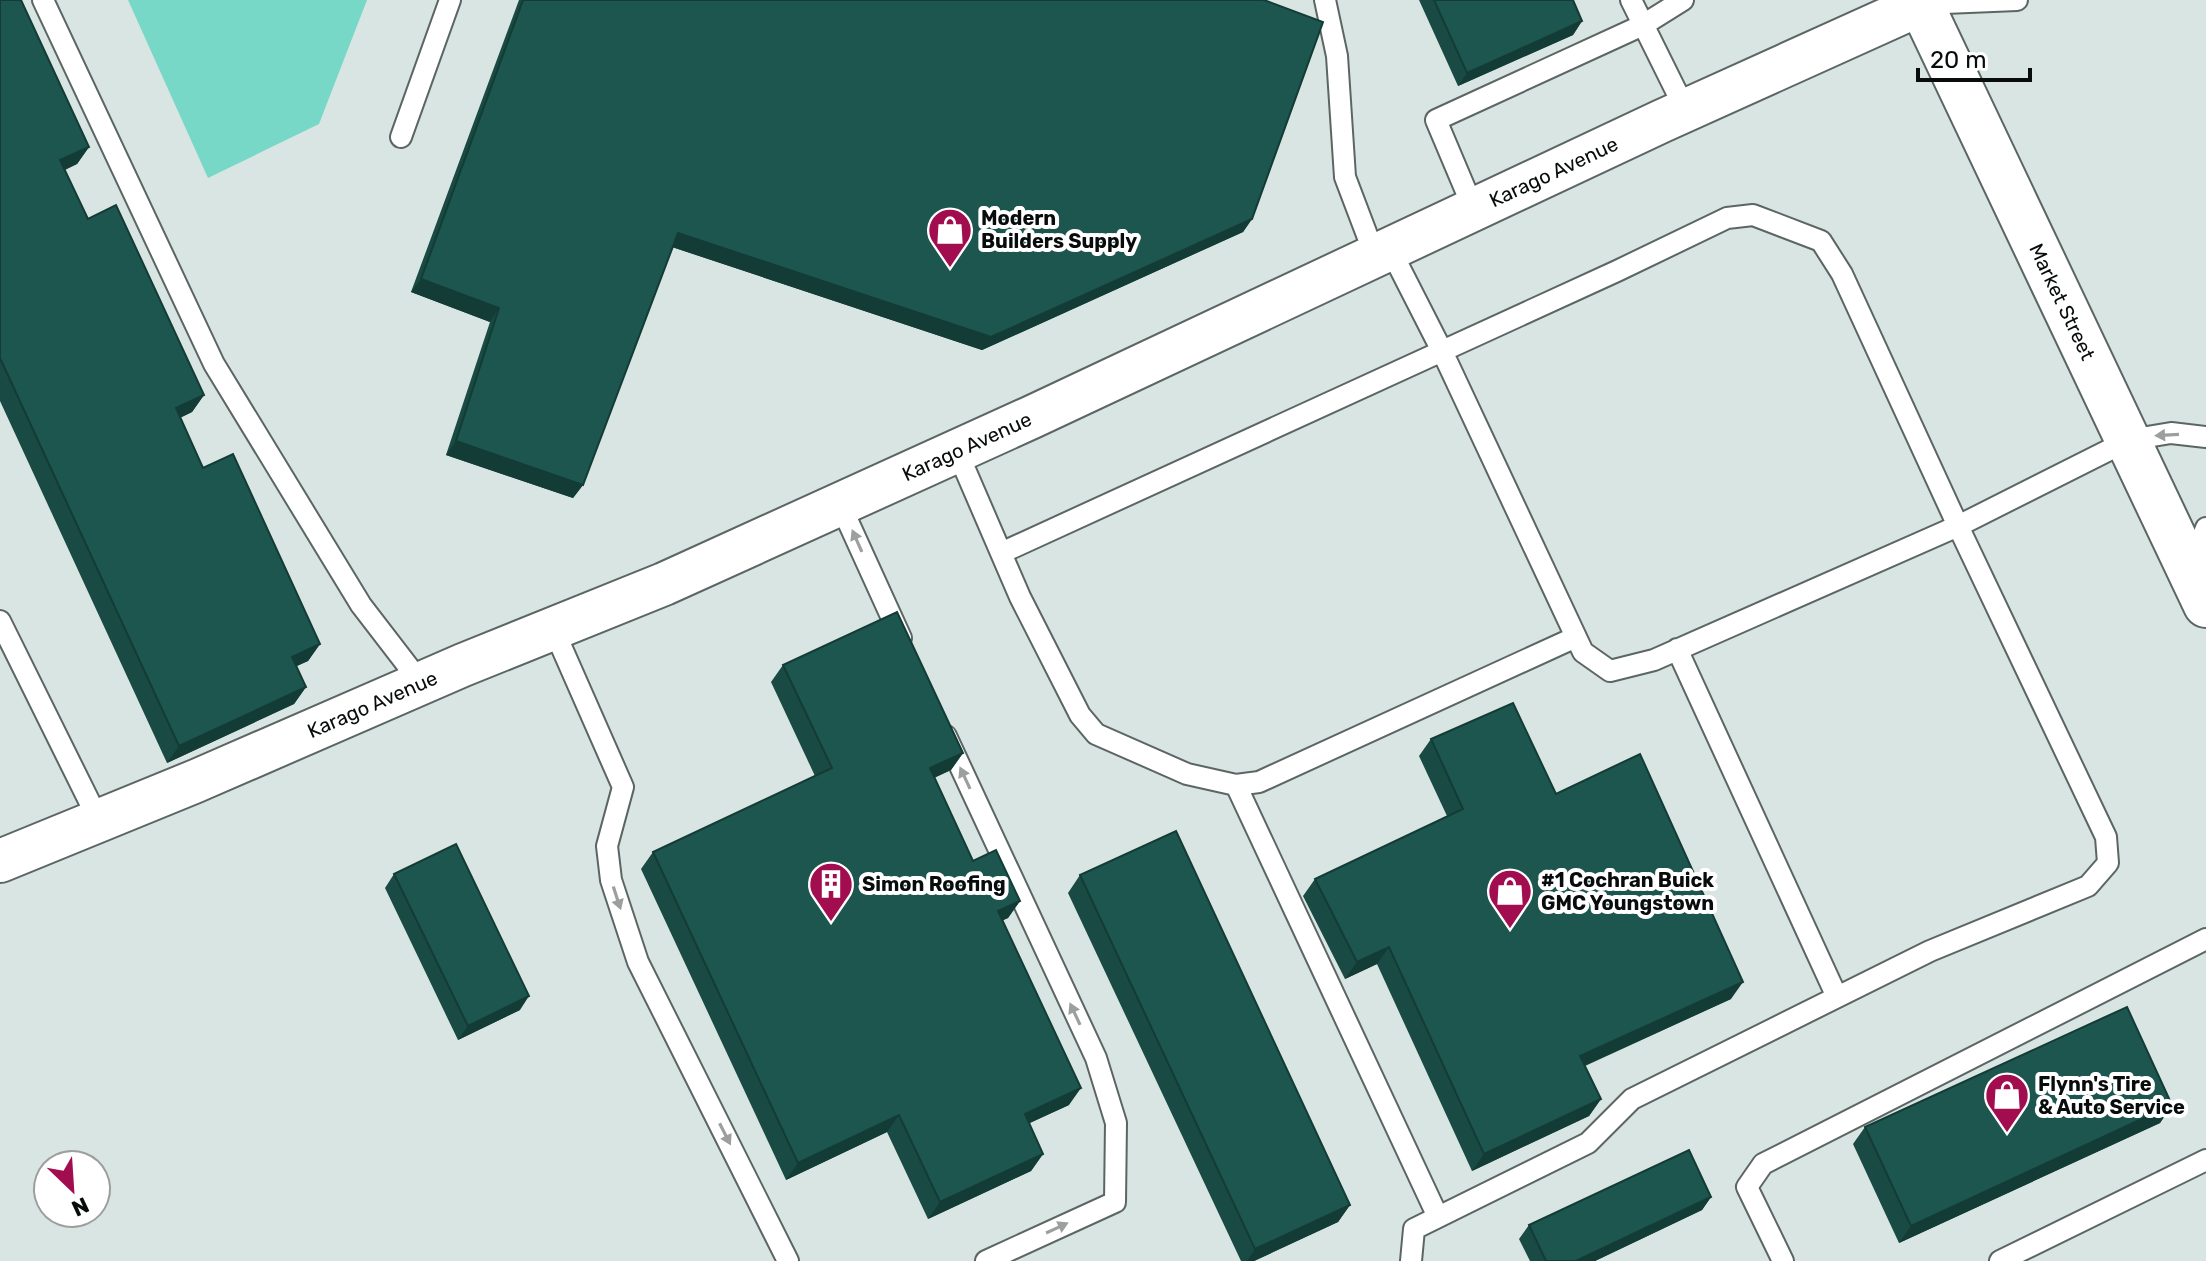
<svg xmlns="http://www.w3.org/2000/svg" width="2206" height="1261" font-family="Rubik,sans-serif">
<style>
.green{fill:#78d8c8}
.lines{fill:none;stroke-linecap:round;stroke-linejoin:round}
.lane-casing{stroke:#5b6664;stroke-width:24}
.street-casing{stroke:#5b6664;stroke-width:46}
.primary-casing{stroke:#5b6664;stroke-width:48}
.lane{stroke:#fff;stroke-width:20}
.street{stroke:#fff;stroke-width:42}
.primary{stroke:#fff;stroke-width:44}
.wall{fill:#194a43}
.shaded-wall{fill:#143c37}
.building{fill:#1d564e;stroke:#143c37;stroke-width:2}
.oneway{fill:#9d9e9e}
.labels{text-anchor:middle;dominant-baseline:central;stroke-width:8;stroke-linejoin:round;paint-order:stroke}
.street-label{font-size:20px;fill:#090c0c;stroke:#fff}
.poi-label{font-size:20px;font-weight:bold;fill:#090c0c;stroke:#fff;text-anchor:start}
</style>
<rect width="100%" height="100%" fill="#d9e5e2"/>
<!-- green -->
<path class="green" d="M128 0H367L319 124 208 178Z"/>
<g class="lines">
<!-- lane casing -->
<g class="lane-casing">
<path id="lane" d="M43 0 214 364 361 605 421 683
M1325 0 1337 56 1345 177 1375 256
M1631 0 1686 111
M1921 4 2017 0
M401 137 450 0
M1474 210 1436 120 1643 25 1683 0
M1390 249 1442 351 1583 652 1610 671 1654 660 1958 526 2129 440 2171 433 2206 437
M957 451 1020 597 1080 715 1096 734 1187 774 1236 785 1259 782 1576 637
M840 504 901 638
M1001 553 1617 271 1727 218 1753 215 1821 241 1842 274 1958 526 2106 837 2108 863 2088 886 1930 951 1632 1099 1588 1143 1414 1229 1411 1261
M2191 567 2206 528
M0 621 99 821
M553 628 623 787 607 846 611 880 638 962 788 1261
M1677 649 1837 997
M946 736 1096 1058 1116 1123 1115 1202 986 1261
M1236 785 1438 1217
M1783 1261 1747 1187 1763 1164 2206 939
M2000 1261 2206 1160"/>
</g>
<!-- street casing -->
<g class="street-casing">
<g id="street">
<path id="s1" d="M0 861 196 781 463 665 664 584 1032 417 1662 121 1921 4"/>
</g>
</g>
<!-- primary casing -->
<g class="primary-casing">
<g id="primary">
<path id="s2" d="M1919 0 2206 605"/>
</g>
</g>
<!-- lane -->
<use href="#lane" class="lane"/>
<!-- street -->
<use href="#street" class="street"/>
<!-- primary -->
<use href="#primary" class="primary"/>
</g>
<!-- wall -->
<path class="wall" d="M0 0 89 147 77 164 65 170 88 219 204 395 192 412 180 418 203 468 320 644 308 661 296 666 306 687 294 704 167 763 0 401Z
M519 0H1264L1252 219 1243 232 982 350 672 247 583 485 573 498 446 455 490 322 411 292Z
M1419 0H1573L1582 21 1573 35 1458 86Z
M783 665 963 753 951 770 934 778 973 861 1020 901 1008 918 1003 920 1069 1105 1029 1123 1043 1154 1031 1171 928 1219 887 1132 786 1180 641 869 653 852 815 776 771 682Z
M1431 739 1556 794 1731 999 1585 1066 1601 1099 1589 1116 1472 1171 1377 964 1345 979 1303 896 1315 879 1447 816 1419 756Z
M394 874 520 1010 458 1040 385 888Z
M1080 875 1350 1205 1338 1222 1254 1261H1241L1068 893Z
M2172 1105 2160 1123 1899 1243 1853 1144 1865 1127Z
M1711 1197 1702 1210 1595 1261H1530L1519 1239 1529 1225Z"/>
<!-- shaded-wall -->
<path class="shaded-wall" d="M1582 21 1573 35 1458 86 1467 73Z
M89 147 77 164 48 177 60 160Z
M1252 219 1243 232 982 350 669 246 678 233Z
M421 279 499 308 490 322 411 292Z
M204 395 192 412 164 425 176 408Z
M456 441 583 485 573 498 446 455Z
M320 644 308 661 280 674 292 657Z
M306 687 294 704 167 763 179 746Z
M963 753 951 770 918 785 930 768Z
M1020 901 1008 918 986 928 998 911Z
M1389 947 1377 964 1345 979 1357 962Z
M1743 982 1731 999 1568 1073 1580 1056Z
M529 996 520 1010 458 1040 468 1026Z
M1081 1088 1069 1105 1013 1131 1025 1114Z
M1601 1099 1589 1116 1472 1171 1484 1154Z
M2172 1105 2160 1123 1899 1243 1911 1226Z
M899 1115 887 1132 786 1180 798 1163Z
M1043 1154 1031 1171 928 1219 940 1202Z
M1711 1197 1702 1210 1595 1261H1576Z
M1350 1205 1338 1222 1254 1261H1247L1255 1249Z"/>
<!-- building -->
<path class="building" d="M0 0H21L89 147 60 160 88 219 116 205 204 395 176 408 203 468 233 454 320 644 292 657 306 687 179 746 0 358Z
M523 0H1264L1323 22 1252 219 991 337 678 233 583 485 456 441 499 308 421 279Z
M1434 0H1573L1582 21 1467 73Z
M897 612 963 753 930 768 973 861 996 850 1020 901 998 911 1081 1088 1025 1114 1043 1154 940 1202 899 1115 798 1163 653 852 832 768 783 665Z
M1513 703 1556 794 1640 754 1743 982 1580 1056 1601 1099 1484 1154 1389 947 1357 962 1315 879 1463 809 1431 739Z
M1176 831 1350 1205 1255 1249 1080 875Z
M456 844 529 996 468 1026 394 874Z
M2127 1007 2172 1105 1911 1226 1865 1127Z
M1689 1150 1711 1197 1576 1261H1546L1529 1225Z"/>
<!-- one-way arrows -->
<defs><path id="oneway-solid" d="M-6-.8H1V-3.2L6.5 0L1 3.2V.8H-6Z" transform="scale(2)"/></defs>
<g class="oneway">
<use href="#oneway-solid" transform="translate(2167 435) rotate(177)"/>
<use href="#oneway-solid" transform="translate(857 541) rotate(-114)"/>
<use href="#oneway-solid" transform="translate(965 778) rotate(-115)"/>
<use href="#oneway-solid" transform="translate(617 898) rotate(72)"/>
<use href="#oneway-solid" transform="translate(1075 1014) rotate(-115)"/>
<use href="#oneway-solid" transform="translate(725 1134) rotate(63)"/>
<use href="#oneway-solid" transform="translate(1057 1228) rotate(-25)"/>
</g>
<!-- icons -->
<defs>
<g id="shop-pin" transform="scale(2.3)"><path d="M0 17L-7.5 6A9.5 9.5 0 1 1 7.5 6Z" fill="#a20d50" stroke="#fff"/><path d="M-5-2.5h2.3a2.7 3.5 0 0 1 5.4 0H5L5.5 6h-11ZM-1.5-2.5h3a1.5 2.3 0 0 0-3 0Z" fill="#fff"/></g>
<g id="building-pin" transform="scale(2.3)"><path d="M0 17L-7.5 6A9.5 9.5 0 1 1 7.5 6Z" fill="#a20d50" stroke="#fff"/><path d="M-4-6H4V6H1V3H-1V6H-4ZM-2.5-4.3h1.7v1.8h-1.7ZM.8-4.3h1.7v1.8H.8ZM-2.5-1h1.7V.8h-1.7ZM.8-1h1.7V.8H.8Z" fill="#fff"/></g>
</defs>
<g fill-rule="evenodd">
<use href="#shop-pin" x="950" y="230"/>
<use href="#building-pin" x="831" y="884"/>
<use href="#shop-pin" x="1510" y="891"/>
<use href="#shop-pin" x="2007" y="1095"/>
</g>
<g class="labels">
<!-- street labels -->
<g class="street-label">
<text stroke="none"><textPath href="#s1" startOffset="1700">Karago Avenue</textPath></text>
<text stroke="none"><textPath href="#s2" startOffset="334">Market Street</textPath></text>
<text stroke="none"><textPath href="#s1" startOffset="1052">Karago Avenue</textPath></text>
<text stroke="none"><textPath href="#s1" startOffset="404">Karago Avenue</textPath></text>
</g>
<!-- poi labels -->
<g class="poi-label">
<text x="981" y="218">Modern<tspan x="981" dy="23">Builders Supply</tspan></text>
<text x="1541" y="880">#1 Cochran Buick<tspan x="1541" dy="23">GMC Youngstown</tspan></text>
<text x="862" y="884">Simon Roofing</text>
<text x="2038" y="1084">Flynn's Tire<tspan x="2038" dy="23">&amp; Auto Service</tspan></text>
</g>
</g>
<!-- north arrow -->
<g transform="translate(72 1189) rotate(155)"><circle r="38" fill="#ffffff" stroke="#9d9e9e" stroke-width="2"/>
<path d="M0-6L14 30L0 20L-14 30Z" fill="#a20d50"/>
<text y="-12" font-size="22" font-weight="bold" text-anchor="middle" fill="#090c0c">N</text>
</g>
<!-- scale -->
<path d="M1918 68v12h112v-12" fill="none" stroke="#090c0c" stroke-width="4"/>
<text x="1930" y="68" font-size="24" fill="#090c0c" stroke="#ffffff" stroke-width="6" paint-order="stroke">20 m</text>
</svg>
